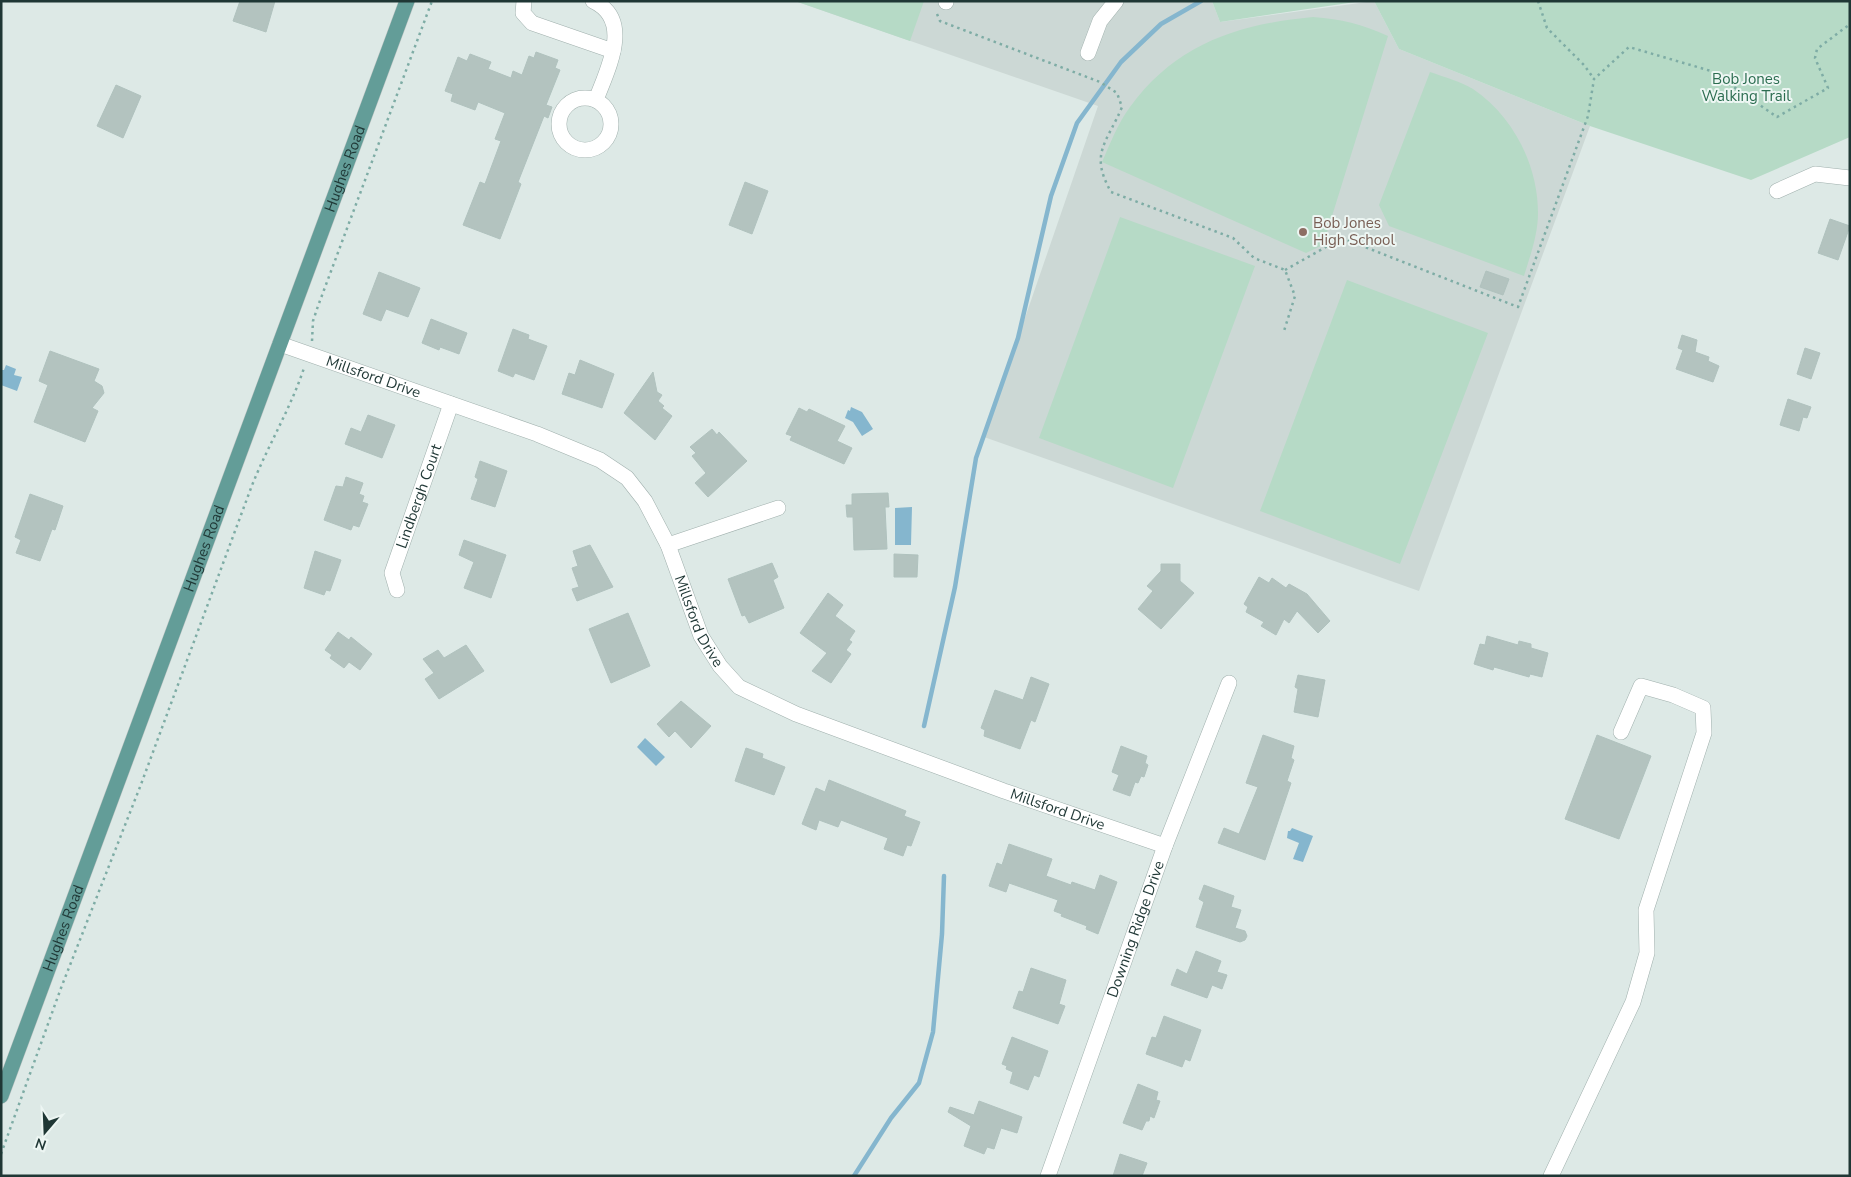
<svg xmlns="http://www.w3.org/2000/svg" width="1851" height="1177" font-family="'Nunito Sans',sans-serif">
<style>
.built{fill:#ccd8d5}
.green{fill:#b6dac6}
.water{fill:#85b6ce}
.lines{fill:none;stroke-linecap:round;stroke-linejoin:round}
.stream{stroke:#85b6ce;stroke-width:4.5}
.building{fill:#b3c3bf;stroke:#b0c2be}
.minor-casing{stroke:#a0b0ad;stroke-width:16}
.major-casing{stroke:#bcc3c2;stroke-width:16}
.path{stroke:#7eaca5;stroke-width:2.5;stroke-dasharray:2.5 4;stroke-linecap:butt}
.minor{stroke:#fff;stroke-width:15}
.major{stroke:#639d98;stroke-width:15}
.education-dot{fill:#8d6e63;stroke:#edf6f3;stroke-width:2}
.labels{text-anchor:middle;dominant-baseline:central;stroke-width:4;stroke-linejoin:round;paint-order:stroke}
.park-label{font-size:15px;fill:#2b6d50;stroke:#edf6f3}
.street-label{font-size:15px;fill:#1f3735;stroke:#edf6f3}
.education-label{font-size:15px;fill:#785e54;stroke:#edf6f3;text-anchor:start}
</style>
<rect width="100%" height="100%" fill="#dde9e6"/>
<!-- built -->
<path class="built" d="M795 1H1212L1220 22 1374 1 1399 49 1590 126 1419 591 984 437 1098 106Z"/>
<!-- green -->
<path class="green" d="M795 1H924L910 41Z
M1212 1H1362L1220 22Z
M1374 1H1850V137L1751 180 1590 126 1399 49Z
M1313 17C1342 19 1361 24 1388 36L1323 245 1306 253 1102 162C1110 144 1118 123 1130 107 1176 44 1238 24 1313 17Z
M1430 72C1444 77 1460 81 1473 89 1513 116 1538 165 1538 213 1538 235 1530 256 1524 276L1389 226 1379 205Z
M1120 217 1255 266 1173 488 1039 438Z
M1347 280 1488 333 1400 564 1260 511Z"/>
<!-- water -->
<path class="water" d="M6 365 16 369 14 375 22 377 17 391 1 385V370H4Z
M851 407 862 412 873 429 862 436 853 422 845 418 848 410 850 411Z
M912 507 911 545H895V508Z
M645 738 665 757 656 766 637 747Z
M1292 828 1313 836 1303 862 1293 859 1299 843 1287 838 1288 831H1290Z"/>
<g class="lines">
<!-- stream -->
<path class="stream" d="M924 726 955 587 976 458 1018 338 1051 196 1077 123 1121 62 1161 24 1201 1
M854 1176 891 1118 919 1083 933 1032 942 934 944 876"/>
</g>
<!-- building -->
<path class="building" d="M240 1H275L266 32 233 21Z
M536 52 558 60 555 68 560 70 546 105 552 107 548 118 544 116 518 182 521 184 500 239 463 225 480 182 485 184 501 141 495 139 505 113 478 102 475 110 451 101 453 94 445 91 458 57 467 61 470 54 491 62 488 69 511 78 513 71 522 75 529 56 534 58Z
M116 85 141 96 123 138 97 126Z
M745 182 768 191 752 234 729 225Z
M1830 219 1850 226 1838 260 1818 253Z
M1486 271 1509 279 1503 295 1480 287Z
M379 272 420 288 408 317 386 309 381 321 363 314Z
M431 319 467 333 459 354 440 347 439 350 422 343Z
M513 329 529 335 528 339 547 346 534 380 515 373 513 377 498 371Z
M1682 335 1697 340 1695 352 1709 357 1708 361 1719 366 1713 382 1676 369 1683 350 1678 348Z
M1805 348 1820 353 1811 379 1797 374Z
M50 351 99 369 94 381 102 386 104 393 92 408 98 411 85 442 34 422 48 385 39 381Z
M580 360 614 374 602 408 562 394 569 373 575 375Z
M653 372 657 392 662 395 658 401 664 406 662 408 672 416 655 440 624 413Z
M1788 399 1811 407 1807 418 1803 417 1799 431 1780 425Z
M799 408 807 412 809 409 845 426 837 441 852 448 844 464 790 440 792 436 786 434Z
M368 415 395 425 382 458 345 444 351 428 361 432Z
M712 429 717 435 719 432 747 461 708 497 695 483 706 473 692 456 696 453 690 447Z
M480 461 507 471 495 507 471 499 478 479 475 477Z
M346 477 363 483 359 494 364 496 362 502 368 504 359 527 353 525 351 530 324 520 336 486 343 487Z
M888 493 889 507H885L887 549 854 550 853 517H847L846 505H852V494Z
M30 494 63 506 55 530 52 529 40 561 16 553 21 540 15 537Z
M464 540 506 555 491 598 464 588 474 562 459 555Z
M590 545 613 587 577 601 572 589 579 587 572 568 578 566 573 551Z
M315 551 341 560 330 591 326 590 324 595 304 588Z
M894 554 918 555 917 577H894Z
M772 563 778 577 773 580 784 608 749 623 745 615 742 616 728 579Z
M1161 564H1180V581L1194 593 1161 629 1138 609 1153 591 1147 586 1161 571Z
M1259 577 1269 583 1272 578 1286 588 1289 584 1307 594 1330 621 1318 633 1297 611 1289 623 1284 619 1276 635 1261 626 1264 622 1246 612 1248 607 1244 604Z
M828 593 843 605 835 616 855 631 849 640 852 642 846 650 851 654 831 683 812 671 827 653 800 633Z
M628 613 650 666 611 683 589 629Z
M338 632 349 640 351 637 372 654 360 670 349 662 344 668 330 658 332 655 325 650Z
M1487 636 1518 645 1519 641 1531 644V648L1548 653 1542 677 1530 674 1529 677 1494 667 1493 670 1474 664 1480 644 1485 645Z
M466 645 484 671 439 699 425 679 434 673 423 659 438 650 444 658Z
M1298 675 1325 680 1318 717 1294 712 1298 689 1295 687Z
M1031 677 1049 684 1035 722 1031 720 1020 749 984 736 985 730 981 728 995 690 1023 700Z
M681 701 711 726 691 748 675 731 669 737 657 724Z
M1263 735 1294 746 1291 758 1294 760 1287 781 1291 783 1265 860 1218 843 1224 828 1239 834 1258 787 1246 783Z
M1597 735 1651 756 1619 839 1565 819Z
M1121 746 1147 756 1145 763 1148 765 1144 777 1141 776 1138 783 1135 782 1130 796 1113 790 1119 775 1112 772Z
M746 748 763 754 762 758 785 767 774 795 735 781Z
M829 780 906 811 904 816 920 822 911 846 907 845 903 856 884 849 888 838 841 820 838 827 819 820 816 830 802 824 816 788 825 792Z
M1009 844 1052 859 1046 876 1071 885 1072 882 1095 890 1100 875 1117 882 1098 934 1086 929 1087 926 1061 916 1062 914 1054 911 1058 900 1009 883 1006 892 989 886 997 863 1002 865Z
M1204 885 1234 896 1231 907 1241 910 1235 928 1245 931 1247 936 1245 940 1240 942 1196 927 1204 902 1199 899Z
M1196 951 1221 961 1217 972 1227 975 1222 989 1212 985 1207 998 1171 985 1177 969 1187 974Z
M1031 968 1066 980 1059 1004 1065 1006 1058 1024 1013 1008 1019 991 1023 992Z
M1164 1016 1201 1030 1190 1061 1185 1059 1182 1067 1146 1054 1152 1037 1156 1038Z
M1012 1037 1048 1051 1039 1077 1034 1075 1028 1090 1010 1083 1013 1072 1006 1069 1007 1066 1002 1064Z
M1138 1084 1158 1092 1156 1100 1160 1101 1154 1118 1150 1116 1149 1121H1146L1142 1130 1123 1123Z
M979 1101 1022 1117 1017 1133 1001 1128 994 1149 987 1147 984 1154 964 1146 971 1126 948 1112 950 1107 974 1115Z
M1120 1154 1147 1163 1142 1176H1113Z"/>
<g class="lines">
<!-- minor casing -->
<g class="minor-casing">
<g id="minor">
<path d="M524 1 523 13 532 23 613 51"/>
<path d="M593 1C634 20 607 70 596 100"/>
<path d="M946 2V1"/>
<path d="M1088 53 1100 21 1116 1"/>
<circle cx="585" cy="124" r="26"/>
<path d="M1777 191 1815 174 1850 178"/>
<path id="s1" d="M280 344 537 434 600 460 627 478 645 501 668 545 701 636 720 666 739 687 796 714 1004 791 1165 846"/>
<path d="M668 545 778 508"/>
<path id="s2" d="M397 590 392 573 451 404"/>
<path id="s3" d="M1048 1176 1165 846 1229 683"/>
<path d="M1551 1176 1633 1002 1647 953 1646 910 1704 733 1703 708 1673 695 1641 686 1621 732"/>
</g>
</g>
<!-- major casing -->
<g class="major-casing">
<g id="major">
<path id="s4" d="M1 1096 407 1"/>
</g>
</g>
<!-- path -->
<path class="path" d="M1538 1 1547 28 1584 65 1594 79
M937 14 940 21 1100 82 1117 93 1122 107C1107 143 1089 153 1111 192L1233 238 1254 258 1285 270 1295 296 1284 331
M1285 270 1342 238 1518 307 1588 116 1594 79 1629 47 1711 71 1777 117 1828 88 1815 58 1817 49 1850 24
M312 341 313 321 318 306 432 1
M1 1154 61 988 140 787 251 488C267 447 290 410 304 368"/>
<!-- minor -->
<use href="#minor" class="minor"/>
<!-- major -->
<use href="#major" class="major"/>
</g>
<!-- markers -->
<circle class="education-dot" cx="1303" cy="232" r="5"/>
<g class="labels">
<!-- park labels -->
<g class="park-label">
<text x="1746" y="79">Bob Jones<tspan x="1746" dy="17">Walking Trail</tspan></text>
</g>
<!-- street labels -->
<g class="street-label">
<text stroke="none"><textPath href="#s4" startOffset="989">Hughes Road</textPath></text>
<text stroke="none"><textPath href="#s1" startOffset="99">Millsford Drive</textPath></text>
<text stroke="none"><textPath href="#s2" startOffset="99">Lindbergh Court</textPath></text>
<text stroke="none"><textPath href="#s4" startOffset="584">Hughes Road</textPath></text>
<text stroke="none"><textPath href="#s1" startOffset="534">Millsford Drive</textPath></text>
<text stroke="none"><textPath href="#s1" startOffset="954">Millsford Drive</textPath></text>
<text stroke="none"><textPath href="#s4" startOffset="179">Hughes Road</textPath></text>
<text stroke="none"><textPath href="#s3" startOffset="262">Downing Ridge Drive</textPath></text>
</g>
<!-- education labels -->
<g class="education-label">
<text x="1313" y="223">Bob Jones<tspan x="1313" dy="17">High School</tspan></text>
</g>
</g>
<!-- border -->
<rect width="1851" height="1177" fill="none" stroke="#1f3735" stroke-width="5"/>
<!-- north arrow -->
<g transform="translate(45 1132) rotate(199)" stroke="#edf6f3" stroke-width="4" paint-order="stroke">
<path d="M0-4L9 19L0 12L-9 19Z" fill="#1f3735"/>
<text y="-8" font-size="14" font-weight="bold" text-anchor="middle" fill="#1f3735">N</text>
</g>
</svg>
